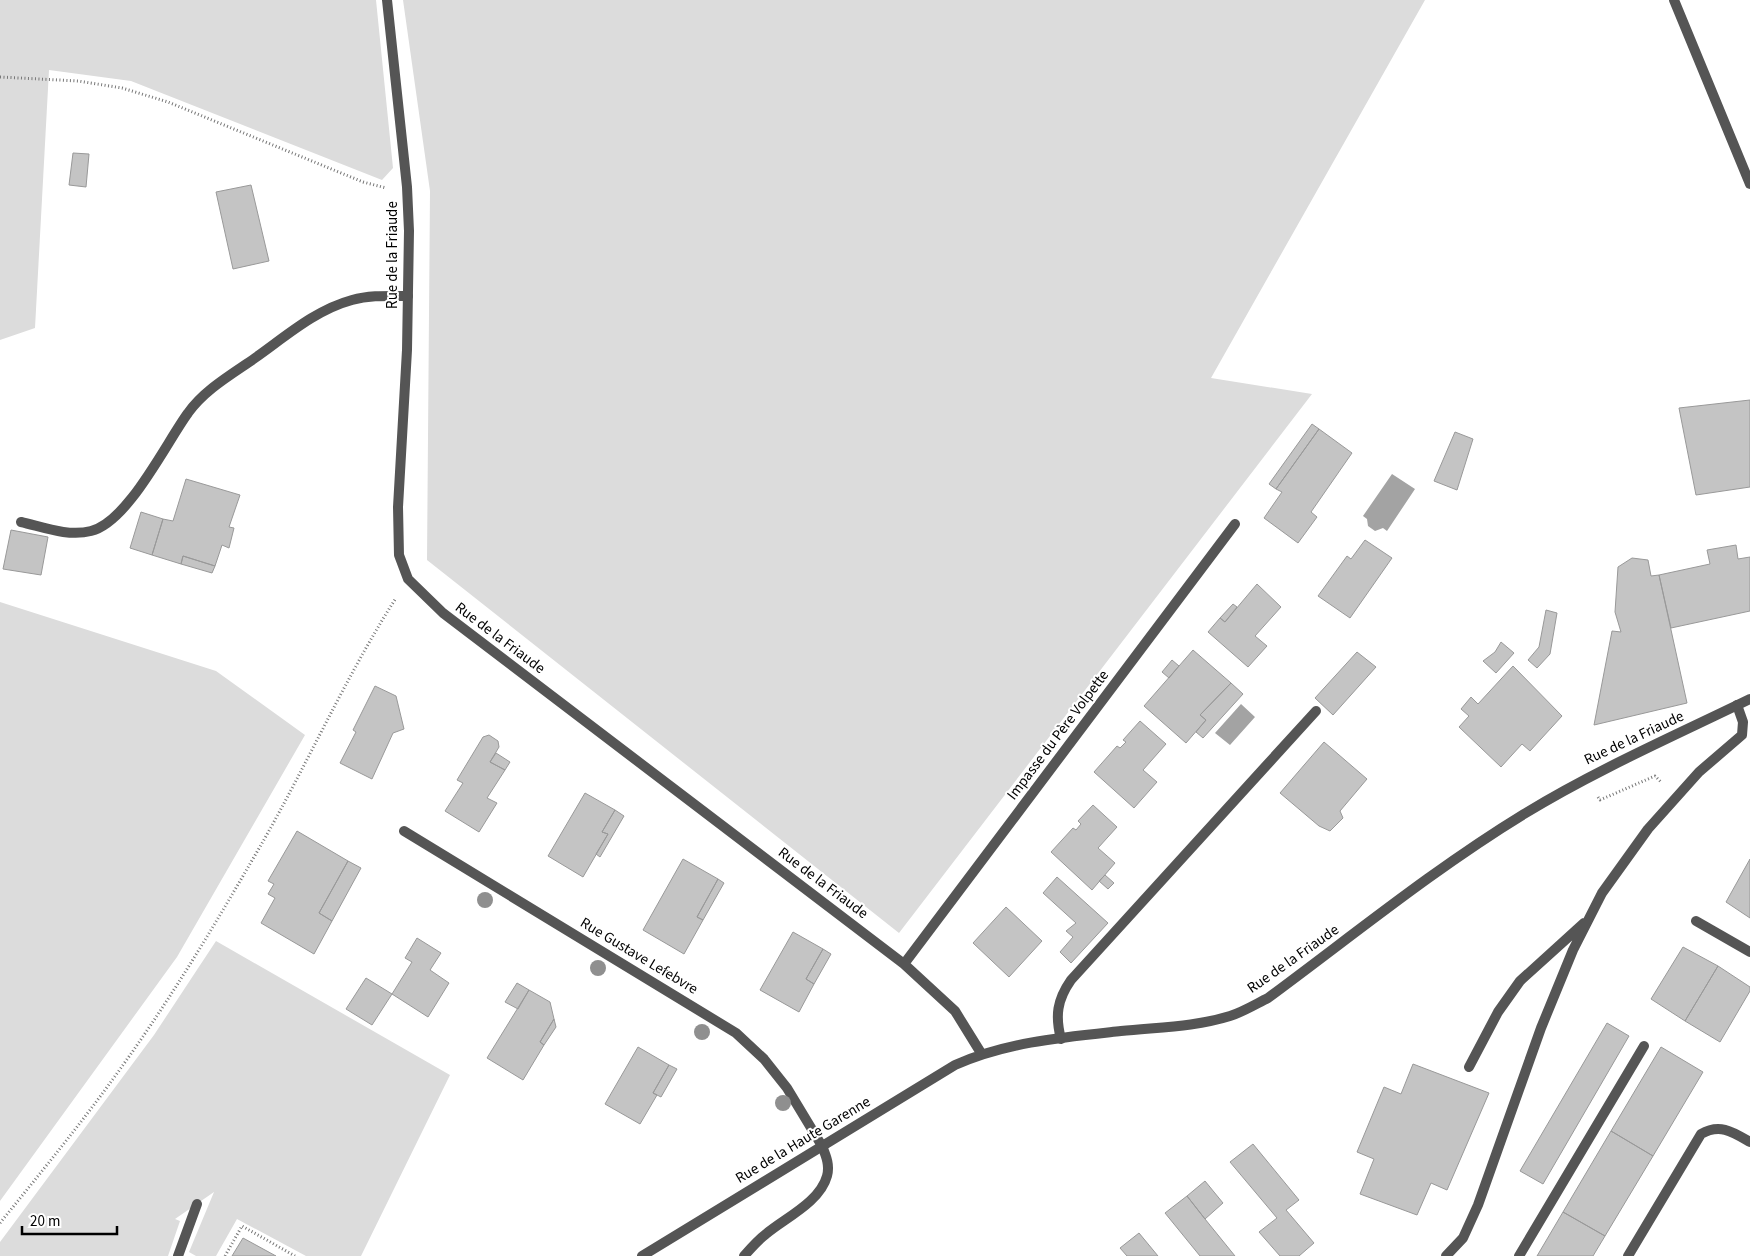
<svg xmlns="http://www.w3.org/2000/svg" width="1750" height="1256" font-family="'Source Sans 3',sans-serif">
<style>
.green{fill:#dcdcdc}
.water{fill:#a3a3a3}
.building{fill:#c4c4c4;stroke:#999}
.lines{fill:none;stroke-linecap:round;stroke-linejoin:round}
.path{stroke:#777;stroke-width:3;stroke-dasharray:1 2.5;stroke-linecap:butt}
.lane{stroke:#555;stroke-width:10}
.street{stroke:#555;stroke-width:10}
.tree{fill:#8f8f8f}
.labels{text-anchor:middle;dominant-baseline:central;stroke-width:4;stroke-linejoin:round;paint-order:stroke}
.street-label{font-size:15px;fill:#000;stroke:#fff}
</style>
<rect width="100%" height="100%" fill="#fff"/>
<!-- green -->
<path class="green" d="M0 0H376L393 168 382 180 131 81 49 70 35 328 0 340Z
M403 0H1425L1211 378 1312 394 899 933 427 560 430 191Z
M0 602 216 671 305 735 177 957 0 1201Z
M216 941 450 1075 361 1256H306L237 1219 216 1256H196L189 1252 214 1192 175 1219 180 1221 168 1256H0V1242L154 1035Z"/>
<!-- water -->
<path class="water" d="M1392 474 1415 489 1387 531 1383 528 1375 531 1368 526 1367 519 1363 516Z
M1241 704 1255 717 1230 745 1215 733Z"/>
<!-- building -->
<path class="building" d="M73 153 89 154 86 187 69 185Z
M251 185 269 261 233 269 216 192Z
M1750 400V487L1696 495 1679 408Z
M1312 424 1319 429 1276 489 1269 484Z
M1319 429 1352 453 1311 512 1317 517 1298 543 1264 518 1282 492 1276 489Z
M1455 432 1473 439 1457 490 1434 481Z
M186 479 240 495 229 527 234 528 229 548 222 545 215 566 183 556 181 564 152 555 163 519 173 521Z
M141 512 163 519 152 555 130 548Z
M11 530 48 537 41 575 3 569Z
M1365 540 1392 558 1350 618 1318 596 1347 556 1351 559Z
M1736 545 1738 559 1750 557V611L1671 628 1659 575 1710 564 1707 550Z
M183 556 215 566 212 573 181 564Z
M1632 558 1648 560 1651 576 1659 575 1687 703 1594 725 1612 631 1621 632 1615 612 1618 567Z
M1257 584 1281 607 1255 636 1267 646 1248 667 1208 632 1220 618 1225 622Z
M1233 604 1237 607 1225 622 1220 618Z
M1546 610 1557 613 1550 654 1537 668 1528 660 1539 647Z
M1501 642 1514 653 1496 673 1483 661 1495 652Z
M1193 650 1231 683 1200 715 1206 720 1186 743 1144 706Z
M1357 652 1376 667 1333 715 1315 698Z
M1172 660 1179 666 1169 678 1162 672Z
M1513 666 1562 716 1530 751 1522 744 1501 767 1459 727 1469 716 1461 709 1471 697 1478 704Z
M1231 683 1243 694 1203 738 1196 732 1206 720 1200 715Z
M375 686 396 696 404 729 393 733 372 779 340 763 356 732 353 730Z
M1140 721 1166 744 1143 770 1157 782 1134 808 1094 772 1117 746 1120 748 1126 742 1123 740Z
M489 735 498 741 499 747 490 762 505 770 487 798 497 803 479 832 445 811 463 783 457 780 483 737Z
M1324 742 1367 779 1340 811 1343 818 1330 831 1319 826 1280 793Z
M496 753 510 762 505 770 490 762Z
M585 793 615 810 602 832 608 834 583 877 548 856Z
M1093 805 1117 827 1098 848 1115 863 1092 890 1051 852 1073 828 1076 830 1081 824 1078 821Z
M615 810 624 816 600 857 596 854 608 834 602 832Z
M297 831 348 861 319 913 332 921 314 954 261 923 275 898 268 894 274 884 268 881Z
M683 859 718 879 697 917 703 920 684 954 643 930Z
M1750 859V918L1726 902Z
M348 861 361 868 332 921 319 913Z
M1105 875 1114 883 1108 889 1099 881Z
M1057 877 1108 923 1071 963 1060 952 1073 937 1066 931 1076 923 1043 893Z
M718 879 724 883 703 920 697 917Z
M1006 907 1042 941 1009 977 973 943Z
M793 932 823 949 806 979 814 984 799 1012 760 990Z
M417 938 441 953 430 970 449 983 428 1017 392 994 412 962 405 958Z
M1683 947 1718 966 1685 1021 1651 999Z
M823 949 831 954 814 984 806 979Z
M1718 966 1750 987V991L1720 1042 1685 1021Z
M366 978 392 994 372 1025 346 1009Z
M517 983 529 990 518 1009 505 1002Z
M529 990 550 1002 554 1019 540 1042 544 1045 523 1080 487 1058Z
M554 1019 556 1027 544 1045 540 1042Z
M1607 1023 1629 1036 1543 1184 1520 1171Z
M638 1047 669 1065 653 1093 657 1095 640 1124 605 1104Z
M1661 1047 1703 1072 1653 1156 1611 1131Z
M1413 1064 1489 1093 1447 1190 1431 1183 1417 1215 1360 1194 1374 1159 1357 1152 1384 1087 1401 1094Z
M669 1065 677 1069 661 1097 653 1093Z
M1611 1131 1653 1156 1605 1236 1563 1212Z
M1253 1144 1299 1200 1286 1210 1314 1243 1299 1256H1280L1259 1232 1277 1218 1230 1162Z
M1205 1181 1223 1203 1205 1219 1187 1196Z
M1187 1196 1205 1219 1235 1256H1200L1165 1213Z
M1563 1212 1605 1236 1593 1256H1537Z
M1139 1233 1158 1256H1127L1120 1248Z
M243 1238 276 1256H232Z"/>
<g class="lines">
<!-- path -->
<path class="path" d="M0 77 78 81 122 88 168 102 363 182 386 188
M1598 797 1600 800 1655 776 1662 783
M0 1223C42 1171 85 1119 123 1065 171 998 213 928 254 857 304 772 343 681 396 598
M225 1256 242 1226 295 1256"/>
<!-- lane -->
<path class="lane" d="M21 522C43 527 68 537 91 531 128 522 166 443 188 413 204 390 232 374 255 358 285 337 315 310 352 300 370 295 388 296 408 296
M1696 921 1750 952
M1061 1039C1055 1016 1057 1000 1071 980L1316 711
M1469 1067 1498 1012 1520 981 1584 923
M178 1256 197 1204
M744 1256C751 1248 758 1240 766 1234 785 1218 820 1202 827 1176 830 1165 826 1156 822 1146
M1446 1256 1463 1238 1478 1205 1541 1028 1573 950 1602 893 1648 829 1699 772 1742 735 1743 722 1737 705
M1519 1256 1644 1046
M1628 1256 1701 1134C1720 1123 1733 1132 1750 1142"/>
<!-- street -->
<path class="street" d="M387 0 407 187 409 231 407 350 398 507 399 555 408 579 443 613 904 964 955 1011 981 1053
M1674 0 1750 184
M404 831 736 1033 764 1059 787 1088 822 1146
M904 964 1235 524
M642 1256 955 1065C1006 1042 1065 1037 1121 1031 1158 1027 1195 1027 1230 1016 1243 1012 1256 1004 1268 998 1352 936 1434 869 1524 814 1596 770 1674 736 1750 699"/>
</g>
<!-- trees -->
<g class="tree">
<circle cx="485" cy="900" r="8"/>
<circle cx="598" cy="968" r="8"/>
<circle cx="702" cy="1032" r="8"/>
<circle cx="783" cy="1103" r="8"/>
</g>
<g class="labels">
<!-- street labels -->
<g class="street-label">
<text transform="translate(392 255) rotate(-90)">Rue de la Friaude</text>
<text transform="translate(500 638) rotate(37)">Rue de la Friaude</text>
<text transform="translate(1058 735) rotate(-53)">Impasse du Père Volpette</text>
<text transform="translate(1634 738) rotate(-25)">Rue de la Friaude</text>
<text transform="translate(823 883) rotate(37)">Rue de la Friaude</text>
<text transform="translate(639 956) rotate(31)">Rue Gustave Lefebvre</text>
<text transform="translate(1293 959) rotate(-35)">Rue de la Friaude</text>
<text transform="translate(803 1140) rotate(-31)">Rue de la Haute Garenne</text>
</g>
</g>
<!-- scale -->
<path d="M22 1226v8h95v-8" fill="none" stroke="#000000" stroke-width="2.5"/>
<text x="30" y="1226" font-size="15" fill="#000000" stroke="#ffffff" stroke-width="4" paint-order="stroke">20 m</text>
</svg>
